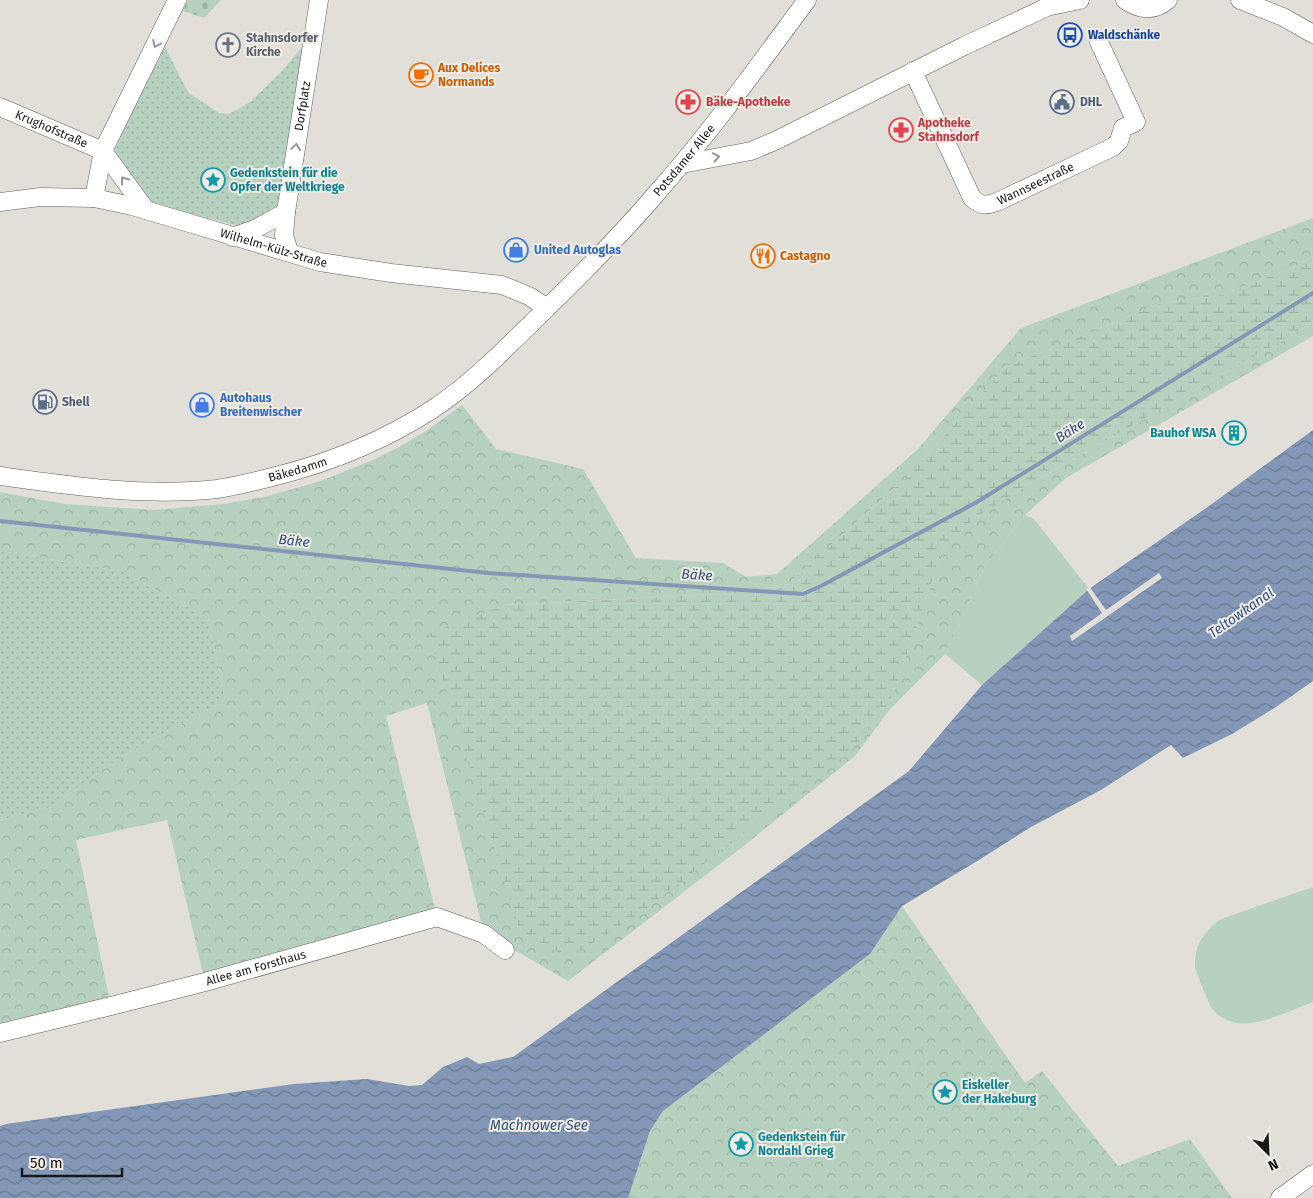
<svg xmlns="http://www.w3.org/2000/svg" width="1313" height="1198" font-family="'Fira Sans',sans-serif">
<style>
.grass{fill:url(#grass-dots)}
.forest{fill:url(#forest-crowns)}
.wetland{fill:url(#wetland-marsh)}
.cemetery{fill:url(#cemetery-stones)}
.garden{fill:#b7d1bf}
.water{fill:url(#water-waves)}
.pier{fill:#e2dfd9}
.lines{fill:none;stroke-linecap:round;stroke-linejoin:round}
.stream{stroke:#8298b6;stroke-width:4}
.minor-casing{stroke:#625f5a;stroke-width:19}
.minor{stroke:#fff;stroke-width:18}
.oneway{stroke:#989796}
.labels{text-anchor:middle;dominant-baseline:central;stroke-width:4;stroke-linejoin:round;paint-order:stroke}
.transit-label{font-size:12px;font-weight:bold;fill:#164399;stroke:#efece6;text-anchor:start}
.worship-label{font-size:12px;font-weight:bold;fill:#5b616d;stroke:#efece6;text-anchor:start}
.food-label{font-size:12px;font-weight:bold;fill:#c56008;stroke:#efece6;text-anchor:start}
.health-label{font-size:12px;font-weight:bold;fill:#be3a42;stroke:#efece6;text-anchor:start}
.service-label{font-size:12px;font-weight:bold;fill:#4e5e75;stroke:#efece6;text-anchor:start}
.street-label{font-size:12px;fill:#191816;stroke:#efece6}
.culture-label{font-size:12px;font-weight:bold;fill:#0d838f;stroke:#efece6;text-anchor:start}
.shop-label{font-size:12px;font-weight:bold;fill:#366cbe;stroke:#efece6;text-anchor:start}
.water-label{font-size:14px;font-style:italic;fill:#30517c;stroke:#efece6}
</style>
<defs>
<pattern id="grass-dots" width="8" height="8" patternUnits="userSpaceOnUse" patternTransform="scale(1.25)"><rect width="8" height="8" fill="#b7d1bf"/><path d="M2 2h.1M6 6h.1" fill="none" stroke="#9db3a3" stroke-width="1.8" stroke-linecap="round"/></pattern>
<pattern id="forest-crowns" width="20" height="18" patternUnits="userSpaceOnUse" patternTransform="scale(1.25)"><rect width="20" height="18" fill="#b7d1bf"/><path d="M2 6a3 3 0 1 1 6 0M12 15a3 3 0 1 1 6 0" fill="none" stroke="#9db3a3"/></pattern>
<pattern id="wetland-marsh" width="20" height="14" patternUnits="userSpaceOnUse" patternTransform="scale(1.25)"><rect width="20" height="14" fill="#b7d1bf"/><path d="M1 5h8M5 5V1M11 12h8M15 12V8" fill="none" stroke="#9db3a3"/></pattern>
<pattern id="cemetery-stones" width="16" height="16" patternUnits="userSpaceOnUse" patternTransform="scale(1.25)"><rect width="16" height="16" fill="#b7d1bf"/><path d="M2 7V4a2 2 0 0 1 4 0v3zM10 15v-3a2 2 0 0 1 4 0v3z" fill="#9db3a3"/></pattern>
<pattern id="water-waves" width="16" height="10" patternUnits="userSpaceOnUse" patternTransform="scale(1.25)"><rect width="16" height="10" fill="#8298b6"/><path d="M0 5q4-4 8 0t8 0" fill="none" stroke="#6a7b93"/></pattern>
</defs>
<rect width="100%" height="100%" fill="#e2dfd9"/>
<!-- grass -->
<path class="grass" d="M164 44 180 77 189 93 219 113 229 114 250 102 280 73 304 45 281 204 274 212 243 227 153 204 123 165 115 151 127 119 161 56Z
M0 551 121 571 208 618 225 700 122 756 51 807 0 820Z"/>
<!-- forest -->
<path class="forest" d="M1313 218V256L1297 266 1221 295 1158 304 1006 367 907 477 780 591 504 605 890 703 944 546 978 516 1024 487 1313 323V336L1066 478 1025 515 986 564 945 654 891 708 855 756 741 848 568 981 523 955 484 934 427 703 386 716 437 917 205 982 167 820 76 840 111 1006 0 1033V820L51 807 122 756 225 700 208 618 121 571 0 551V492L65 504 154 510 224 504 268 496 321 481 375 459 399 447 429 429 462 405 496 449 583 469 636 558 723 563 746 577 777 574 918 449 1021 328Z
M902 906 1025 1083 1042 1071 1118 1166 1190 1139 1232 1198H628L650 1131 663 1111 870 954Z"/>
<!-- wetland -->
<path class="wetland" d="M1313 256V323L1024 487 978 516 944 546 890 703 852 750 643 911 581 951 560 953 520 932 429 634 504 605 780 591 907 477 1006 367 1158 304 1221 295 1297 266Z"/>
<!-- cemetery -->
<path class="cemetery" d="M188 0H221L204 18 183 11Z"/>
<!-- garden -->
<path class="garden" d="M1025 515 1034 519 1089 589 982 685 945 654 986 564Z
M1313 887V1002C1291 1010 1259 1027 1236 1023 1227 1021 1219 1017 1213 1010 1209 1005 1197 974 1195 968 1195 963 1195 957 1196 952 1200 937 1209 928 1221 919Z"/>
<!-- water -->
<path class="water" d="M1313 430V681L1276 707 1232 734 1183 758 1171 745 1101 790 1031 827 979 860 902 906 870 954 663 1111 650 1131 628 1198H0V1126L6 1124 294 1084 367 1079 409 1086 422 1085 443 1067 467 1057 479 1064 513 1057 909 771 982 685 1089 589 1209 506Z"/>
<!-- pier -->
<path class="pier" d="M1159 573 1162 578 1072 641 1070 636 1102 613 1086 589 1089 586 1106 610Z"/>
<g class="lines">
<!-- stream -->
<path class="stream" d="M0 521 488 573 803 594 821 586 977 502 1313 293"/>
<!-- minor casing -->
<g class="minor-casing">
<g id="minor">
<path d="M1125 0C1139 10 1154 12 1168 0"/>
<path d="M1240 0 1283 17 1313 34"/>
<path d="M1046 7 1080 0"/>
<path id="s1" d="M913 71 972 198C981 206 985 206 997 202L1113 147 1119 141 1123 128 1136 122 1099 42"/>
<path id="s2" d="M0 107 103 151"/>
<path d="M103 151 146 210"/>
<path d="M682 164 751 151 777 140 964 46 1045 8 1057 0"/>
<path d="M94 198 103 151 177 0"/>
<path id="s3" d="M0 202 40 197 94 198 132 206 320 262 391 273 502 285 529 296 547 308"/>
<path d="M232 237 255 229 286 212"/>
<path id="s4" d="M289 252 284 235 286 212 319 0"/>
<path id="s5" d="M0 476C71 486 145 497 217 489 236 486 257 481 276 476 332 462 385 440 433 409 475 381 511 343 547 308 584 272 621 235 655 195 710 133 758 66 807 0"/>
<path id="s6" d="M0 1033 111 1006 205 982 437 917 484 934 505 950"/>
<path d="M1280 1198 1313 1174"/>
</g>
</g>
<!-- minor -->
<use href="#minor" class="minor"/>
</g>
<!-- one-way arrows -->
<defs><path id="oneway-chevron" d="M-2-3.5L2.5 0L-2 3.5" fill="none" stroke-width="1.6" stroke-linecap="round" stroke-linejoin="round" transform="scale(1.25)"/></defs>
<g class="oneway">
<use href="#oneway-chevron" transform="translate(156 44) rotate(115)"/>
<use href="#oneway-chevron" transform="translate(296 147) rotate(-82)"/>
<use href="#oneway-chevron" transform="translate(716 157) rotate(-11)"/>
<use href="#oneway-chevron" transform="translate(124 180) rotate(-126)"/>
</g>
<!-- icons -->
<defs>
<g id="bus-ring" transform="scale(1.25)"><circle r="9.5" fill="#efece6" stroke="#1a4fb4" stroke-width="1.5"/><path d="M-5-6H5V4H4V6H2V4H-2V6H-4V4H-5ZM-3.5-4V0h7V-4ZM-3.5 1.2v1.5H-2V1.2ZM2 1.2v1.5H3.5V1.2Z" fill="#1a4fb4"/></g>
<g id="church-ring" transform="scale(1.25)"><circle r="9.5" fill="#efece6" stroke="#6b7280" stroke-width="1.5"/><path d="M-1.2-6h2.4v3.5h3.3v2.4h-3.3V6h-2.4V-.1h-3.3v-2.4h3.3Z" fill="#6b7280"/></g>
<g id="cafe-ring" transform="scale(1.25)"><circle r="9.5" fill="#efece6" stroke="#e8710a" stroke-width="1.5"/><path d="M-5.5-4.5H6V0H3Q3 3.5 0 3.5H-2.5Q-5.5 3.5-5.5 0ZM3-3.2v2h1.7v-2ZM-6 4.5H4V6H-6Z" fill="#e8710a"/></g>
<g id="pharmacy-ring" transform="scale(1.25)"><circle r="9.5" fill="#efece6" stroke="#e0444e" stroke-width="1.5"/><path d="M-2-6h4v4h4v4h-4v4h-4v-4h-4v-4h4Z" fill="#e0444e"/></g>
<g id="civic-ring" transform="scale(1.25)"><circle r="9.5" fill="#efece6" stroke="#5c6f8a" stroke-width="1.5"/><path d="M-.6-6.5H3V-4.5H.6V-3L4-1V1h2V6H-6V1h2V-1L-.6-3ZM-1.2 2.5V6h2.4V2.5Z" fill="#5c6f8a"/></g>
<g id="sight-ring" transform="scale(1.25)"><circle r="9.5" fill="#efece6" stroke="#0f9aa8" stroke-width="1.5"/><path d="M0-6L1.8-2.2L6-1.7L2.9 1.2L3.7 5.4L0 3.3L-3.7 5.4L-2.9 1.2L-6-1.7L-1.8-2.2Z" fill="#0f9aa8"/></g>
<g id="shop-ring" transform="scale(1.25)"><circle r="9.5" fill="#efece6" stroke="#3f7fe0" stroke-width="1.5"/><path d="M-5-2.5h2.3a2.7 3.5 0 0 1 5.4 0H5L5.5 6h-11ZM-1.5-2.5h3a1.5 2.3 0 0 0-3 0Z" fill="#3f7fe0"/></g>
<g id="restaurant-ring" transform="scale(1.25)"><circle r="9.5" fill="#efece6" stroke="#e8710a" stroke-width="1.5"/><path d="M-5-6h1v4h1v-4h1v4h1v-4h1v5L-1.5 .5V6h-2V.5L-5-1ZM5-6V6H3V1.5H1.5Q1.5-4 5-6Z" fill="#e8710a"/></g>
<g id="fuel-ring" transform="scale(1.25)"><circle r="9.5" fill="#efece6" stroke="#5c6f8a" stroke-width="1.5"/><path d="M-5.5-6h7V0h2V4h1.3V-2.5L3-4.5l.8-.8L6-3V5H2.5V1h-1V6h-7ZM-4.2-4.7v3.2H.2V-4.7Z" fill="#5c6f8a"/></g>
<g id="building-ring" transform="scale(1.25)"><circle r="9.5" fill="#efece6" stroke="#0f9aa8" stroke-width="1.5"/><path d="M-4-6H4V6H1V3H-1V6H-4ZM-2.5-4.3h1.7v1.8h-1.7ZM.8-4.3h1.7v1.8H.8ZM-2.5-1h1.7V.8h-1.7ZM.8-1h1.7V.8H.8Z" fill="#0f9aa8"/></g>
</defs>
<g fill-rule="evenodd">
<use href="#bus-ring" x="1070" y="35"/>
<use href="#church-ring" x="228" y="45"/>
<use href="#cafe-ring" x="421" y="75"/>
<use href="#pharmacy-ring" x="688" y="102"/>
<use href="#civic-ring" x="1062" y="102"/>
<use href="#pharmacy-ring" x="901" y="130"/>
<use href="#sight-ring" x="213" y="180"/>
<use href="#shop-ring" x="516" y="250"/>
<use href="#restaurant-ring" x="763" y="256"/>
<use href="#fuel-ring" x="45" y="402"/>
<use href="#shop-ring" x="202" y="405"/>
<use href="#building-ring" x="1234" y="433"/>
<use href="#sight-ring" x="945" y="1092"/>
<use href="#sight-ring" x="741" y="1144"/>
</g>
<g class="labels">
<!-- transit labels -->
<g class="transit-label">
<text x="1088" y="35">Waldschänke</text>
</g>
<!-- worship labels -->
<g class="worship-label">
<text x="246" y="38">Stahnsdorfer<tspan x="246" dy="14">Kirche</tspan></text>
</g>
<!-- food labels -->
<g class="food-label">
<text x="438" y="68">Aux Delices<tspan x="438" dy="14">Normands</tspan></text>
<text x="780" y="256">Castagno</text>
</g>
<!-- health labels -->
<g class="health-label">
<text x="706" y="102">Bäke-Apotheke</text>
<text x="918" y="123">Apotheke<tspan x="918" dy="14">Stahnsdorf</tspan></text>
</g>
<!-- service labels -->
<g class="service-label">
<text x="1080" y="102">DHL</text>
<text x="62" y="402">Shell</text>
</g>
<!-- street labels -->
<g class="street-label">
<text stroke="none"><textPath href="#s4" startOffset="148">Dorfplatz</textPath></text>
<text stroke="none"><textPath href="#s2" startOffset="56">Krughofstraße</textPath></text>
<text stroke="none"><textPath href="#s5" startOffset="804">Potsdamer Allee</textPath></text>
<text stroke="none"><textPath href="#s1" startOffset="210">Wannseestraße</textPath></text>
<text stroke="none"><textPath href="#s3" startOffset="281">Wilhelm-Külz-Straße</textPath></text>
<text stroke="none"><textPath href="#s5" startOffset="301">Bäkedamm</textPath></text>
<text stroke="none"><textPath href="#s6" startOffset="264">Allee am Forsthaus</textPath></text>
</g>
<!-- culture labels -->
<g class="culture-label">
<text x="230" y="173">Gedenkstein für die<tspan x="230" dy="14">Opfer der Weltkriege</tspan></text>
<text x="1216" y="433" text-anchor="end">Bauhof WSA</text>
<text x="962" y="1085">Eiskeller<tspan x="962" dy="14">der Hakeburg</tspan></text>
<text x="758" y="1137">Gedenkstein für<tspan x="758" dy="14">Nordahl Grieg</tspan></text>
</g>
<!-- shop labels -->
<g class="shop-label">
<text x="534" y="250">United Autoglas</text>
<text x="220" y="398">Autohaus<tspan x="220" dy="14">Breitenwischer</tspan></text>
</g>
<!-- water labels -->
<g class="water-label">
<text transform="translate(1070 431) rotate(-32)">Bäke</text>
<text transform="translate(294 541) rotate(6)">Bäke</text>
<text transform="translate(697 575) rotate(4)">Bäke</text>
<text transform="translate(1241 613) rotate(-35)">Teltowkanal</text>
<text x="539" y="1125">Machnower See</text>
</g>
</g>
<!-- north arrow -->
<g transform="translate(1268 1153) rotate(156)" stroke="#efece6" stroke-width="4" paint-order="stroke">
<path d="M0-4L9 19L0 12L-9 19Z" fill="#191816"/>
<text y="-8" font-size="14" font-weight="bold" text-anchor="middle" fill="#191816">N</text>
</g>
<!-- scale -->
<path d="M22 1168v8h100v-8" fill="none" stroke="#191816" stroke-width="2.5"/>
<text x="30" y="1168" font-size="15" fill="#191816" stroke="#efece6" stroke-width="4" paint-order="stroke">50 m</text>
</svg>
